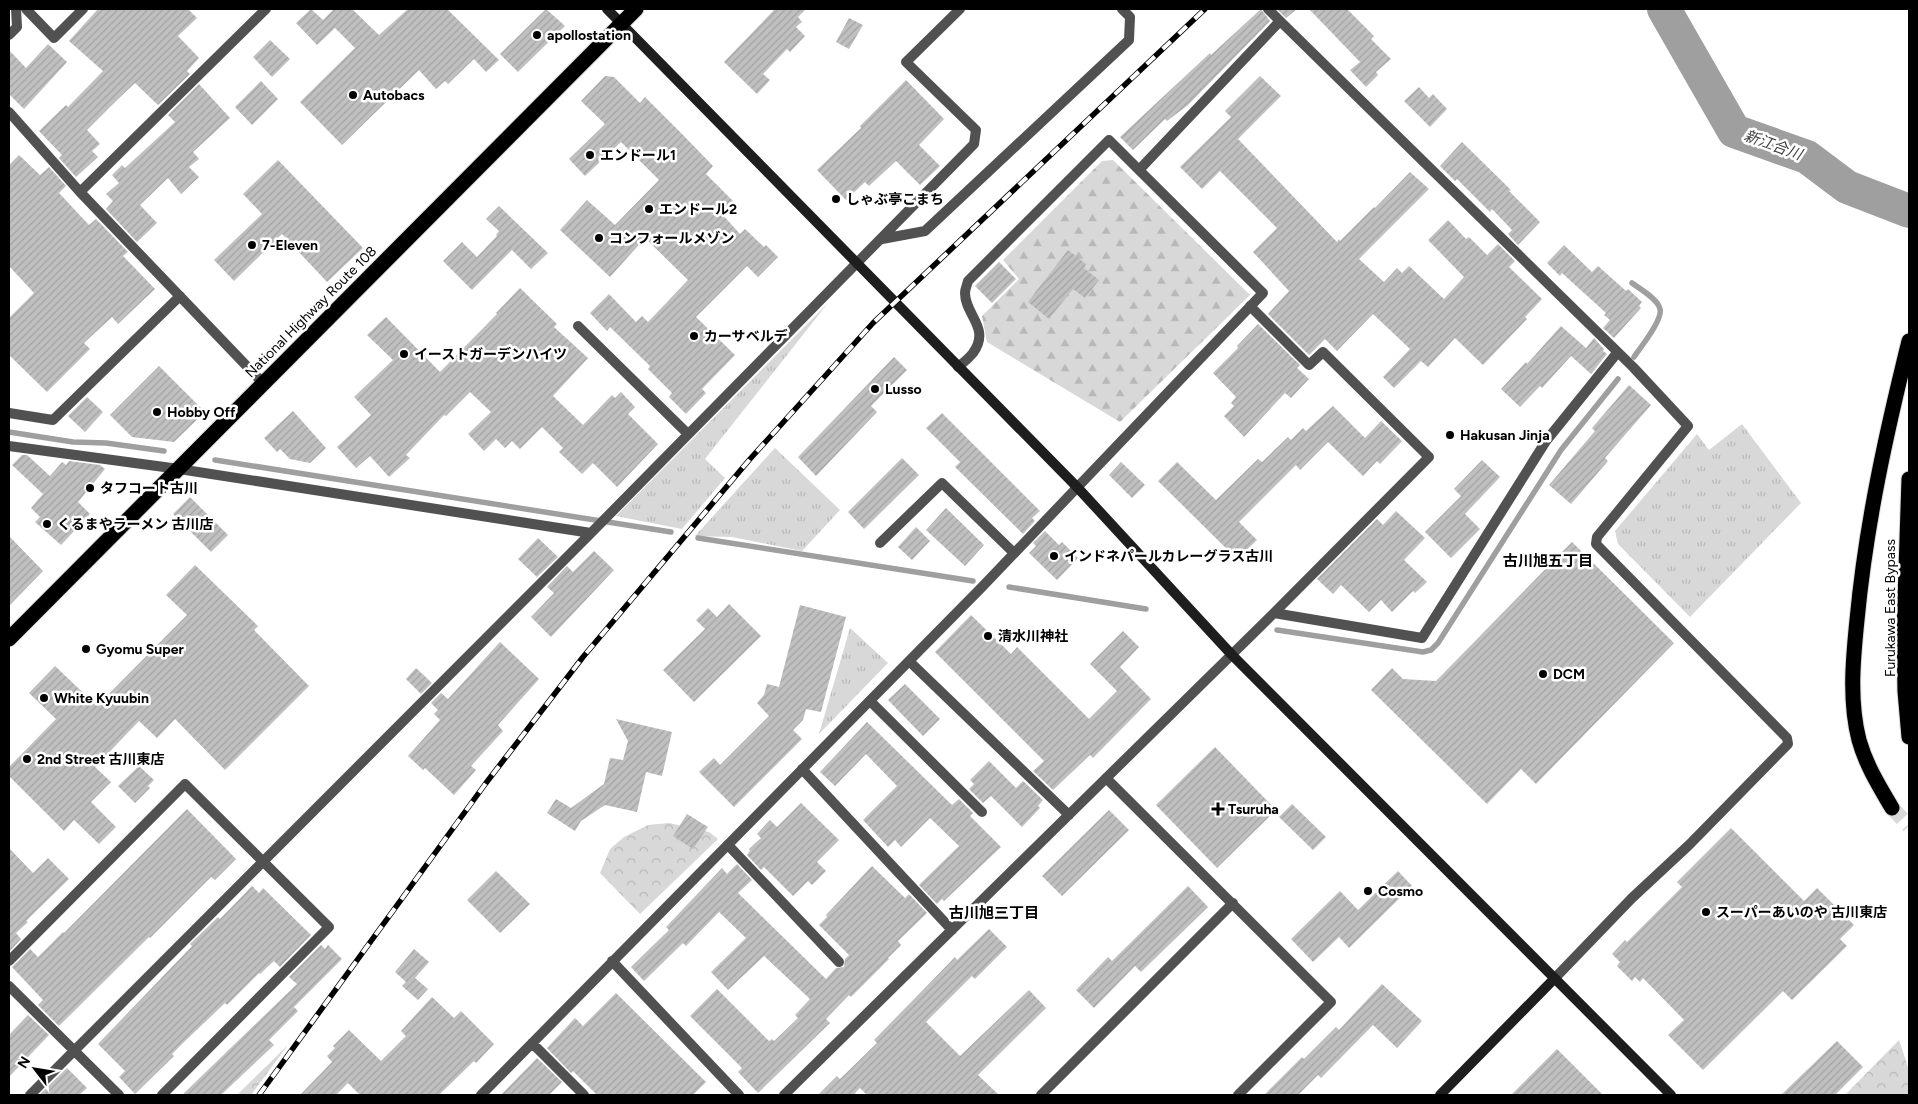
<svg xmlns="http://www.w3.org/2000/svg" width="1918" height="1104" font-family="Figtree,'Noto Sans JP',sans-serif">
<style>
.grass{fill:url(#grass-tufts)}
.forest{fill:url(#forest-firs)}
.park{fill:url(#park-crowns)}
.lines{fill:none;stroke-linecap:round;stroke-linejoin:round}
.stream{stroke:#9f9f9f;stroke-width:5.5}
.river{stroke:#9f9f9f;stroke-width:34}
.building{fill:url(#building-hatch)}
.highway-tunnel{stroke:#d9d9d9;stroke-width:15;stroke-dasharray:15 8;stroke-linecap:butt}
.highway-casing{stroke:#dbdbdb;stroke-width:17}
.lane{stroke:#515151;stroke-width:10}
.street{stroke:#515151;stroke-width:10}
.secondary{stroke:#1e1e1e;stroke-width:10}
.highway{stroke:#000;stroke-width:15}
.rail-casing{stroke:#000;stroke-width:5.5}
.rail{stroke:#fff;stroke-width:4;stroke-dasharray:11;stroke-linecap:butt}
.poi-dot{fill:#000;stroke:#fff;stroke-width:2}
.labels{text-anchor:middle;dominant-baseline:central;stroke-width:5;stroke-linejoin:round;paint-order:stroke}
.poi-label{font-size:14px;font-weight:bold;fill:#000;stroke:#fff;text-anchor:start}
.street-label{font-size:14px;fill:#000;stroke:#fff}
.water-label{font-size:15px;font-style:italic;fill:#404040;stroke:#fff}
.neighbourhood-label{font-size:15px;font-weight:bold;fill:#000;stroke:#fff}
</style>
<defs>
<pattern id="grass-tufts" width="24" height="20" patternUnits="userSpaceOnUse" patternTransform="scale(1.25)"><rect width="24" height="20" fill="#d8d8d8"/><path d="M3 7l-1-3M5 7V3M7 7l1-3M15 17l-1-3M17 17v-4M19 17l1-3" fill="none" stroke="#b8b8b8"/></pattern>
<pattern id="forest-firs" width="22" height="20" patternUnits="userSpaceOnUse" patternTransform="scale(1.25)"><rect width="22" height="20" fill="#d8d8d8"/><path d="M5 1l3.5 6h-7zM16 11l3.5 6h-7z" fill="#b8b8b8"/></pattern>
<pattern id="park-crowns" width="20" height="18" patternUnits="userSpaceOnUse" patternTransform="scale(1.25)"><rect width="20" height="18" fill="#d8d8d8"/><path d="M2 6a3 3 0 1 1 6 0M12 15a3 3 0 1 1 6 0" fill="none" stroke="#b8b8b8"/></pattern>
<pattern id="building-hatch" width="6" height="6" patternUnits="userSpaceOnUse" patternTransform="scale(1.25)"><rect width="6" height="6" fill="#c0c0c0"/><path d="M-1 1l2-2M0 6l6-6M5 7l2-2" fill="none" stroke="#a3a3a3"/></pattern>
</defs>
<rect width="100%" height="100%" fill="#fff"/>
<!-- grass -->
<path class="grass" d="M828 303 705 459 725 478 682 529 616 516Z
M1742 424 1801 503 1690 617 1618 544 1615 531 1697 434 1709 450Z
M775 448 840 510 802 551 732 537 695 536Z
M850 628 888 663 819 734Z"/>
<!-- forest -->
<path class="forest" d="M1113 160 1250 295 1120 422 987 342 982 316 1019 279 1003 260 1102 161Z"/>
<!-- park -->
<path class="park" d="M669 823 709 832 718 839 640 914 600 873 610 849 624 837 648 825Z
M1899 1040 1909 1070V1095H1845Z
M288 1045 251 1095H237Z"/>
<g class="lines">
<!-- stream -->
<path class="stream" d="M1632 283C1640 289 1658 299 1660 309 1663 320 1640 348 1634 357
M9 432 73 442 106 443 164 451
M215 460 671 532
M698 538 973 581
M1009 587 1146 609
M1277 630 1423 652 1431 650 1438 643 1561 450 1618 379"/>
<!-- river -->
<path class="river" d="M1664 9 1734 131 1807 157 1847 187 1909 211"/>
</g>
<!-- building -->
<path class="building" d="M98 9H188L197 18 178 36 199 58 187 71 190 74 158 105 135 83 116 101 87 130 100 144 92 151 98 157 76 177 59 158 62 155 39 131 66 105 68 107 103 71 69 41Z
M311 9 323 20 334 9H352L379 35 408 9H447L499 60 486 72 474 59 448 84 445 81 436 89 419 70 342 145 300 102 355 48 335 28 317 45 296 23Z
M546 9 565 26 518 72 500 54Z
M775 9H806L798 17 802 22 796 27 805 36 790 52 787 49 763 74 770 80 757 94 724 62Z
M1261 9 1270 21 1188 105 1167 121 1165 119 1133 150 1120 137 1210 53 1211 55Z
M1277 9H1297L1286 18Z
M1309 9H1347L1374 36 1371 39 1391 59 1376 72 1378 75 1366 87 1350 70 1360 62Z
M849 18 863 25 849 49 836 42Z
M270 40 290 59 272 77 253 57Z
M48 44 67 62 24 109 9 94V50L26 68Z
M605 76 614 77 640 103 645 97 685 137 713 166 706 174 733 201 721 213 740 234 745 229 764 247 766 245 778 257 758 277 747 266 696 317 735 355 702 389 706 393 686 414 669 397 672 393 648 369 650 366 610 327 607 331 590 313 609 294 636 322 642 316 648 322 688 280 645 238 610 277 560 230 587 200 615 225 659 180 621 142 585 176 569 159 605 124 581 101Z
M1260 76 1281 96 1238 139 1337 242 1339 239 1340 241 1374 207 1375 208 1410 172 1429 189 1359 259 1384 282 1397 268 1402 273 1409 266 1444 299 1464 277 1428 240 1448 220 1466 239 1469 237 1487 255 1498 244 1515 261 1509 267 1542 299 1525 317 1527 319 1483 365 1455 338 1428 367 1421 361 1394 388 1383 377 1410 349 1373 314 1337 351 1325 339 1309 355 1268 314 1289 291 1253 252 1277 228 1220 171 1202 189 1180 167 1231 117 1225 111Z
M906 80 944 119 919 145 940 166 920 185 896 161 869 186 865 182 846 200 817 170 861 128 860 126Z
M261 81 278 99 252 125 235 107Z
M199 84 230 118 193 152 199 159 189 167 199 177 181 194 168 178 140 205 157 223 137 242 106 209 113 201 106 194 119 183 112 175 122 165 125 168 175 122 168 115Z
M1419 87 1429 98 1433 94 1447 109 1430 127 1404 101Z
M1462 142 1511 190 1509 191 1540 222 1518 245 1508 234 1512 230 1492 209 1490 212 1457 179 1455 181 1440 166Z
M19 155 40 175 49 167 66 186 59 193 89 225 96 219 128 252 123 256 155 289 118 324 112 317 84 343 90 349 47 392 9 355V318L34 293 9 266V165Z
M278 160 363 248 327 282 282 234 234 281 214 260 262 214 243 194Z
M499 206 548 253 531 269 512 250 472 290 443 261 462 242 477 257 497 236 496 235 499 231 486 219Z
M1564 245 1592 272 1598 266 1626 291 1628 289 1642 302 1639 306 1641 308 1614 338 1603 328 1610 320 1604 315 1606 313 1562 273 1560 276 1547 263Z
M1068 250 1086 264 1084 268 1099 280 1085 298 1073 289 1049 319 1028 302Z
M999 262 1016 279 992 303 975 286Z
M520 288 557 324 554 327 588 358 553 396 583 425 612 395 615 398 621 392 635 407 628 414 658 444 617 487 593 463 582 474 559 452 563 448 542 427 520 449 512 441 505 448 496 439 484 451 468 434 491 412 470 392 446 416 444 415 406 455 410 458 389 477 370 456 356 468 337 447 371 415 354 397 393 360 367 335 386 317 440 372 497 314 496 313Z
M1258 324 1300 365 1297 368 1309 379 1291 398 1285 393 1244 437 1224 416 1234 406 1231 403 1236 397 1213 373 1238 348 1237 346Z
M1561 326 1586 348 1594 338 1604 349 1603 351 1607 354 1591 374 1571 356 1542 388 1540 386 1520 407 1501 389 1526 362 1527 364Z
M894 357 907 370 871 406 877 412 816 476 798 457Z
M159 366 205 412 174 442 132 437 110 415Z
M1629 385 1651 405 1605 458 1608 461 1571 504 1549 485 1595 431 1592 428Z
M87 397 103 412 85 432 68 416Z
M1333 406 1365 438 1381 421 1402 441 1380 464 1377 461 1363 476 1328 442 1300 470 1296 465 1239 522 1257 540 1237 559 1158 481 1177 462 1216 500 1258 459 1262 462 1288 437 1291 440 1303 428 1306 431Z
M293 411 326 448 310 463 290 459 280 449 277 452 264 438Z
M942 413 1040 511 1032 518 1035 521 1023 534 955 467 960 462 926 428Z
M22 455H27L50 476 62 462 66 465 69 461 100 465 105 469 78 502 90 514 61 545 35 522 40 517 31 508 43 494 12 465Z
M902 458 919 475 864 529 848 512Z
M1482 460 1500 477 1465 514 1480 529 1451 558 1425 532 1461 496 1454 489Z
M1121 462 1145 485 1132 498 1109 475Z
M190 497 228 535 211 552 173 514Z
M946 508 984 545 965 566 926 530Z
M1396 511 1425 538 1404 560 1427 582 1415 593 1413 591 1392 612 1381 600 1369 612 1341 585 1333 594 1317 579 1377 519 1383 525Z
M916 527 930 541 912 560 898 547Z
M1045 531 1059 545 1062 542 1078 558 1057 580 1029 553 1036 546 1033 543Z
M9 536 43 571 9 606Z
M538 538 558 557 537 577 518 559Z
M1572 542 1674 643 1536 784 1521 769 1487 804 1371 690 1392 668 1403 679 1436 681Z
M594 551 614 570 551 637 531 617 554 593 547 587 567 566 573 572Z
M195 565 258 626 254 630 309 686 225 770 175 719 157 738 139 721 95 767 111 782 91 802 116 827 99 844 74 820 64 831 9 776V767L56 719 29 693 55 666 97 706 187 615 166 595Z
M729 604 761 636 694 702 663 670 705 629 696 620 708 608 717 617Z
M800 605 846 617 821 712 806 709 803 720 793 730 802 739 734 807 699 772 714 758 720 765 769 716 757 703 764 695 767 684 779 687Z
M971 615 1011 654 1017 647 1089 719 1117 691 1090 664 1123 631 1139 647 1120 667 1151 699 1093 758 1090 755 1053 790 1033 771 1044 761 935 652Z
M500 642 539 679 498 725 503 731 471 766 476 770 454 795 425 768 423 770 408 756 440 720 434 714 438 710 431 703 441 693 448 699Z
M416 668 432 683 421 694 406 679Z
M905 684 940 719 923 736 888 700Z
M616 719 672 732 662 776 646 772 637 812 605 805 581 821 575 831 547 813 556 799 571 808 604 784 610 758 623 760 628 741Z
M867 722 952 805 959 799 973 813 970 816 1001 847 944 901 942 899 937 904 919 885 959 846 930 818 901 847 895 840 888 847 863 820 897 786 866 754 835 786 820 772Z
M1215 747 1276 810 1217 868 1156 805Z
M989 761 1016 788 1023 781 1043 800 1038 806 1040 808 1022 827 991 796 983 803 969 789 974 784 970 780Z
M139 766 154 780 148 786 150 788 135 803 118 786Z
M801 803 839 840 817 862 826 871 812 885 808 881 793 896 764 867 761 870 747 855 750 851 749 849 761 838 757 834 770 820 777 827Z
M1292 804 1326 837 1313 850 1279 817Z
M187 809 236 859 215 880 211 877 150 938 149 937 59 1026 38 1005 43 1000 12 967 30 949 38 957 63 932 64 933Z
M1109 810 1129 830 1062 896 1042 876Z
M687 814 708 827 693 849 673 836Z
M1731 828 1804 901 1817 888 1854 925 1840 939 1847 946 1792 1000 1783 991 1703 1070 1668 1035 1684 1020 1643 978 1640 982 1635 977 1632 981 1617 966 1620 962 1612 954 1625 940 1627 942 1682 887 1677 882Z
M9 848 33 873 48 858 69 879 26 921 28 922 16 933 21 939 9 952Z
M737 864 752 880 738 893 826 979 836 968 844 967 845 959 849 955 819 925 827 917 826 915 872 866 905 898 909 894 927 913 898 941 901 945 888 958 889 959 851 997 849 995 826 1019 830 1023 758 1093 738 1072 742 1068 690 1016 717 989 769 1041 772 1039 774 1041 798 1018 795 1015 810 999 764 956 728 990 711 972 746 938 719 912 686 946 683 943 644 981 631 967 669 930 666 927 722 868 727 874Z
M496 871 530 904 500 933 467 900Z
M1398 871 1412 886 1349 948 1339 937 1313 962 1291 939 1340 891 1358 910Z
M252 886 259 893 263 888 311 935 280 967 274 961 260 974 259 973 227 1005 225 1003 181 1045 172 1054 174 1056 135 1094 119 1077 125 1071 98 1044 192 946 190 944 218 917 220 919Z
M1188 886 1208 907 1141 972 1135 966 1094 1008 1076 990 1108 957 1112 961Z
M989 929 1007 947 975 979 972 976 926 1022 960 1056 1029 990 1046 1008 978 1075 999 1095H867L860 1088 855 1093 856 1095H818L837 1076 840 1079 877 1043 874 1040 923 990 955 957 957 960Z
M321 945 325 949 328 945 342 959 294 1007 298 1011 269 1040 274 1045 221 1095H182L297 984 289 977Z
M414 949 429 962 415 978 428 989 418 1000 402 986 406 982 395 972Z
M1382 984 1422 1021 1397 1048 1373 1025 1321 1078 1318 1075 1298 1095H1264L1302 1057 1304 1059 1336 1027 1339 1030Z
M616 993 706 1082 693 1095H597L573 1071 571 1073 547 1048 575 1018 583 1026Z
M432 997 454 1018 461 1011 494 1044 476 1063 474 1061 439 1095H360L348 1083 336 1095H300L332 1062 327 1056 335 1048 333 1046 349 1030 381 1061 406 1036 401 1031Z
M28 1015 49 1035 9 1077V1035Z
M1837 1041 1863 1067 1835 1095H1781Z
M1557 1049 1603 1095H1511Z
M537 1058 562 1082 549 1095H501Z
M67 1068 87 1088 79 1095H39Z"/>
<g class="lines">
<!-- highway-tunnel -->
<path class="highway-tunnel" d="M1892 808 1909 826"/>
<!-- highway casing -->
<g class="highway-casing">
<path id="highway" d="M1909 479 1904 629 1905 691 1909 737
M9 639 636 9
M1892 808C1879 786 1866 765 1859 740 1849 701 1853 659 1857 620 1866 524 1886 434 1909 341"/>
</g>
<!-- lane -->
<path class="lane" d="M870 701 982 812
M728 845 839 962"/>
<!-- street -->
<path class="street" d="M26 9 54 38 83 9
M1268 9 1280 21
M9 35 17 27 16 9
M9 112 80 192 263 383
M80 192 266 9
M882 239 925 231 1129 40 1130 17 1122 9
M1250 306 1309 365 1323 352 1429 457 1274 613
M578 326 688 434
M958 367C963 363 969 358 973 353 991 328 965 315 965 293 965 289 967 285 968 281L1109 140 1139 170 1280 21 1633 367 1688 426 1597 537 1596 544 1787 738 1788 744 1689 845 1632 898 1554 979
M9 413 53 420 180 296
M9 446 179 469 591 533
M880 543 942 483 1014 553
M909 661 1069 815
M802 769 952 930
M1106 778 1331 1002 1238 1095
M9 961 185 784 329 927 162 1095
M612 961 739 1095
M9 986 119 1095
M532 1043 584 1095
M30 1095 591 533 974 144 976 130 906 62 960 9
M481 1095 982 587 1263 293 1139 170
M784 1095 1274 613 1422 638 1546 441 1617 353
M1041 1095 1233 903"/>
<!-- secondary -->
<path class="secondary" d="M607 9 1077 487 1232 655 1671 1095
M1440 1095 1554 979"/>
<!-- highway -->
<use href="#highway" class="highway"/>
<!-- rail casing -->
<g class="rail-casing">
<path id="rail" d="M259 1095 486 783 583 657 750 459 873 323 1205 9"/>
</g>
<!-- rail -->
<use href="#rail" class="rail"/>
</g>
<!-- markers -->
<g class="poi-dot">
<circle cx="537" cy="35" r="5"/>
<circle cx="353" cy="95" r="5"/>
<circle cx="590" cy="155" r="5"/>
<circle cx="836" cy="199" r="5"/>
<circle cx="649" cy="209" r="5"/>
<circle cx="599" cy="238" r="5"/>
<circle cx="252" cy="245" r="5"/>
<circle cx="694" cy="336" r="5"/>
<circle cx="404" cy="354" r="5"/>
<circle cx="875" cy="389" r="5"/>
<circle cx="157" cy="412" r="5"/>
<circle cx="1450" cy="435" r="5"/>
<circle cx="90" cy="488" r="5"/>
<circle cx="47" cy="524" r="5"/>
<circle cx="1054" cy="556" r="5"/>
<circle cx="988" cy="636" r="5"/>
<circle cx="86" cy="649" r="5"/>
<circle cx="1543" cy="674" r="5"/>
<circle cx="44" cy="698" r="5"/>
<circle cx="27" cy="759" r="5"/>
<path d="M1215.5 801.5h5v5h5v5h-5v5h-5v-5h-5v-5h5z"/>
<circle cx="1368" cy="891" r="5"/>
<circle cx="1706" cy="912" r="5"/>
</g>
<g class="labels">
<!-- poi labels -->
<g class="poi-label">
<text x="547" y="35">apollostation</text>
<text x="363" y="95">Autobacs</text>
<text x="600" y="155">エンドール1</text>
<text x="846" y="199">しゃぶ亭こまち</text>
<text x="659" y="209">エンドール2</text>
<text x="609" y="238">コンフォールメゾン</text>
<text x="262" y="245">7-Eleven</text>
<text x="704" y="336">カーサベルデ</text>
<text x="414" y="354">イーストガーデンハイツ</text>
<text x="885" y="389">Lusso</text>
<text x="167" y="412">Hobby Off</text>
<text x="1460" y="435">Hakusan Jinja</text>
<text x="100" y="488">タフコート古川</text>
<text x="57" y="524">くるまやラーメン 古川店</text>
<text x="1064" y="556">インドネパールカレーグラス古川</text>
<text x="998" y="636">清水川神社</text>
<text x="96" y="649">Gyomu Super</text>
<text x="1553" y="674">DCM</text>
<text x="54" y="698">White Kyuubin</text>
<text x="37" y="759">2nd Street 古川東店</text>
<text x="1228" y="809">Tsuruha</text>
<text x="1378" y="891">Cosmo</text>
<text x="1716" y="912">スーパーあいのや 古川東店</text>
</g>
<!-- street labels -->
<g class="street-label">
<text transform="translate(311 312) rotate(-45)">National Highway Route 108</text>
<text transform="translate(1890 608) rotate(-90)">Furukawa East Bypass</text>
</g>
<!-- water labels -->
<g class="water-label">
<text transform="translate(1773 145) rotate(20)">新江合川</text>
</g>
<!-- neighbourhood labels -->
<g class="neighbourhood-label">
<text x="1548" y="561">古川旭五丁目</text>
<text x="994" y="913">古川旭三丁目</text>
</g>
</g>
<!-- border -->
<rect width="1918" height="1104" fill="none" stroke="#000000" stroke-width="20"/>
<!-- north arrow -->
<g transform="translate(35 1069) rotate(301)" stroke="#ffffff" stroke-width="4" paint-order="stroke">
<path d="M0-4L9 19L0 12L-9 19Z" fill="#000000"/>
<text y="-8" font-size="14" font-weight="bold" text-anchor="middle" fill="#000000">N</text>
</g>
</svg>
